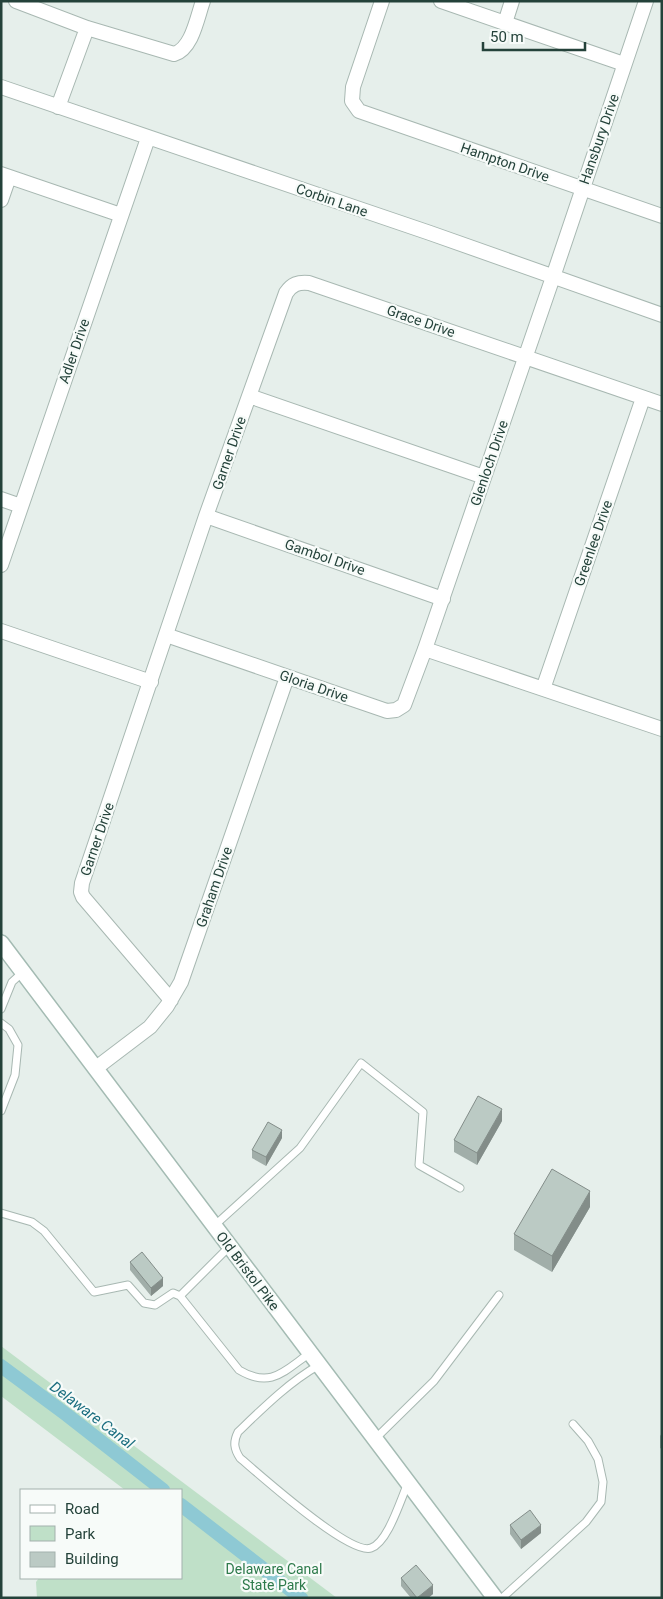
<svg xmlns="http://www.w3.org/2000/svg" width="663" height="1599" font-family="Roboto,sans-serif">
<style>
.green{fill:#bfe0c8}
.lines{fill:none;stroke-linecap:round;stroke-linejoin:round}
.canal{stroke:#8ec9d4;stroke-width:14}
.service-casing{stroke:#a8b8b2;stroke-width:9}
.minor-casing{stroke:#a8b8b2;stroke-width:16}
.secondary-casing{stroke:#a4bbb3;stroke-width:18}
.service{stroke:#fff;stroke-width:7}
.minor{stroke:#fff;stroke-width:14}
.secondary{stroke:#fff;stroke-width:15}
.wall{fill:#a1aea9}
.shaded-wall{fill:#838d89}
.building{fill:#bbcac4;stroke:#838d89}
.labels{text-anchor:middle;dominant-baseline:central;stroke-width:4.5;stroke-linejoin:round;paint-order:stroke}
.street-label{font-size:14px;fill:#24423a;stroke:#f7fbf9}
.park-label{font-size:14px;fill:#2d7a4b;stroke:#f7fbf9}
.water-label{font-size:15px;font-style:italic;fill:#1c6f80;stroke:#f7fbf9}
</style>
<rect width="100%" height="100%" fill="#e6efeb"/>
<!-- green -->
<path class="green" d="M1 1346 337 1598H37L36 1582 39 1578H181V1490H125L1 1396Z"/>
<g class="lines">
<!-- canal -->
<path class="canal" d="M1 1366 67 1415 163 1490
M181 1505 301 1598"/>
<!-- service casing -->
<g class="service-casing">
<path id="service" d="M1 1009 12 982 23 972
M1 1023 9 1029 18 1045 15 1075 1 1111
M1 1213 32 1222 44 1231 94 1292 128 1285 144 1303 155 1305 173 1293 180 1296
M214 1226 300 1148 361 1063 423 1112 419 1165 460 1188
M229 1247 180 1296 239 1370C271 1389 284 1371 310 1353
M319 1365C288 1383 264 1407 238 1432 233 1442 234 1449 240 1458 259 1474 350 1556 371 1548 388 1542 400 1501 408 1483
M375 1439 434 1381 499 1295
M502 1598 586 1522 601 1502 603 1482 598 1459 588 1441 573 1424"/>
</g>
<!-- minor casing -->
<g class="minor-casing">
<path id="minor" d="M16 1 87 28 174 54C192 49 197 18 203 1
M382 1 353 87 352 101 359 111 662 216
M441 1 624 64
M505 23 512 1
M1 87 430 233 662 315
M58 107 87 28
M1 174 121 215
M1 200 9 177
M249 396 484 477
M1 499 21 506
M206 516 443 599
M1 565 148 138
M1 631 151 682
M166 635 387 711 396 710 404 705 425 649 553 277 646 1
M425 649 662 729
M543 689 643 398
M171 1000 83 897 81 892 82 883 206 516 286 293C292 284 298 282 309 283L662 404
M96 1068 150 1027 167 1006 181 982 287 677"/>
</g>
<!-- secondary casing -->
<g class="secondary-casing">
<path id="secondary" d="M1 943 495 1598"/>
</g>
<!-- service -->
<use href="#service" class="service"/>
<!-- minor -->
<use href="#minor" class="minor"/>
<!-- secondary -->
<use href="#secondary" class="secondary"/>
</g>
<!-- wall -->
<path class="wall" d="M502 1121 477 1165 454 1152V1140Z
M282 1138 266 1166 252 1158V1150Z
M590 1207 552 1272 514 1250V1234Z
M130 1262 163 1286 151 1296 130 1270Z
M662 1433V1449L660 1448V1436Z
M510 1525 541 1533 521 1549 510 1534Z
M401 1578 433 1594 428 1598H411L401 1586Z"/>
<!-- shaded-wall -->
<path class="shaded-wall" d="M502 1109V1121L477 1165V1153Z
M282 1130V1138L266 1166V1157Z
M590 1191V1207L552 1272V1256Z
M163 1278V1286L151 1296V1288Z
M541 1525V1533L521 1549V1540Z
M433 1585V1594L428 1598H417Z"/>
<!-- building -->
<path class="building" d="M478 1096 502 1109 477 1153 454 1140Z
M268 1122 282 1130 266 1157 252 1150Z
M552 1169 590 1191 552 1256 514 1234Z
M142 1252 163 1278 151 1288 130 1262Z
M530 1510 541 1525 521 1540 510 1525Z
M416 1565 433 1585 417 1598 401 1578Z"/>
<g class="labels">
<!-- street labels -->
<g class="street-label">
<text transform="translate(599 139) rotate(-71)">Hansbury Drive</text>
<text transform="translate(505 162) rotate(19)">Hampton Drive</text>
<text transform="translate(332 200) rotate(19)">Corbin Lane</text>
<text transform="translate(421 321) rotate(19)">Grace Drive</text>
<text transform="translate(74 351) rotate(-71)">Adler Drive</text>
<text transform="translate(229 453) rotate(-71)">Garner Drive</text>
<text transform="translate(489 463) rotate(-71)">Glenloch Drive</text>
<text transform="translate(593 543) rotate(-71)">Greenlee Drive</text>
<text transform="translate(325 557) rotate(19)">Gambol Drive</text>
<text transform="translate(314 686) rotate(19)">Gloria Drive</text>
<text transform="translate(97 839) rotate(-71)">Garner Drive</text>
<text transform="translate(214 887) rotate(-71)">Graham Drive</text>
<text transform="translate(248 1271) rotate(53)">Old Bristol Pike</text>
</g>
<!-- park labels -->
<g class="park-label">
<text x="274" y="1569">Delaware Canal<tspan x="274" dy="16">State Park</tspan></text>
</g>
<!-- water labels -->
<g class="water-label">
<text transform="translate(92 1415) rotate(37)">Delaware Canal</text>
</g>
</g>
<!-- border -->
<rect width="663" height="1599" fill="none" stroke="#24423a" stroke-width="5"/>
<!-- legend -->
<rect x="20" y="1489" width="162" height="90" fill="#f7fbf9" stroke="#a3b1ad"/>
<rect x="30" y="1505" width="25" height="8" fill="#ffffff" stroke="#a3b1ad"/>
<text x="65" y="1514" font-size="15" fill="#24423a">Road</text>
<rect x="30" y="1526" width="25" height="15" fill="#bfe0c8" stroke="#a3b1ad"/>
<text x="65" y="1539" font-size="15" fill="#24423a">Park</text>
<rect x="30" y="1552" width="25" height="15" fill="#bbcac4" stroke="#a3b1ad"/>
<text x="65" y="1564" font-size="15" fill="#24423a">Building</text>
<!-- scale -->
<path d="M483 42v8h102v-8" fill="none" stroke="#24423a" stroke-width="2.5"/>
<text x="490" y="42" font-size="15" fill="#24423a" stroke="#f7fbf9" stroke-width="4" paint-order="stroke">50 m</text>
</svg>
